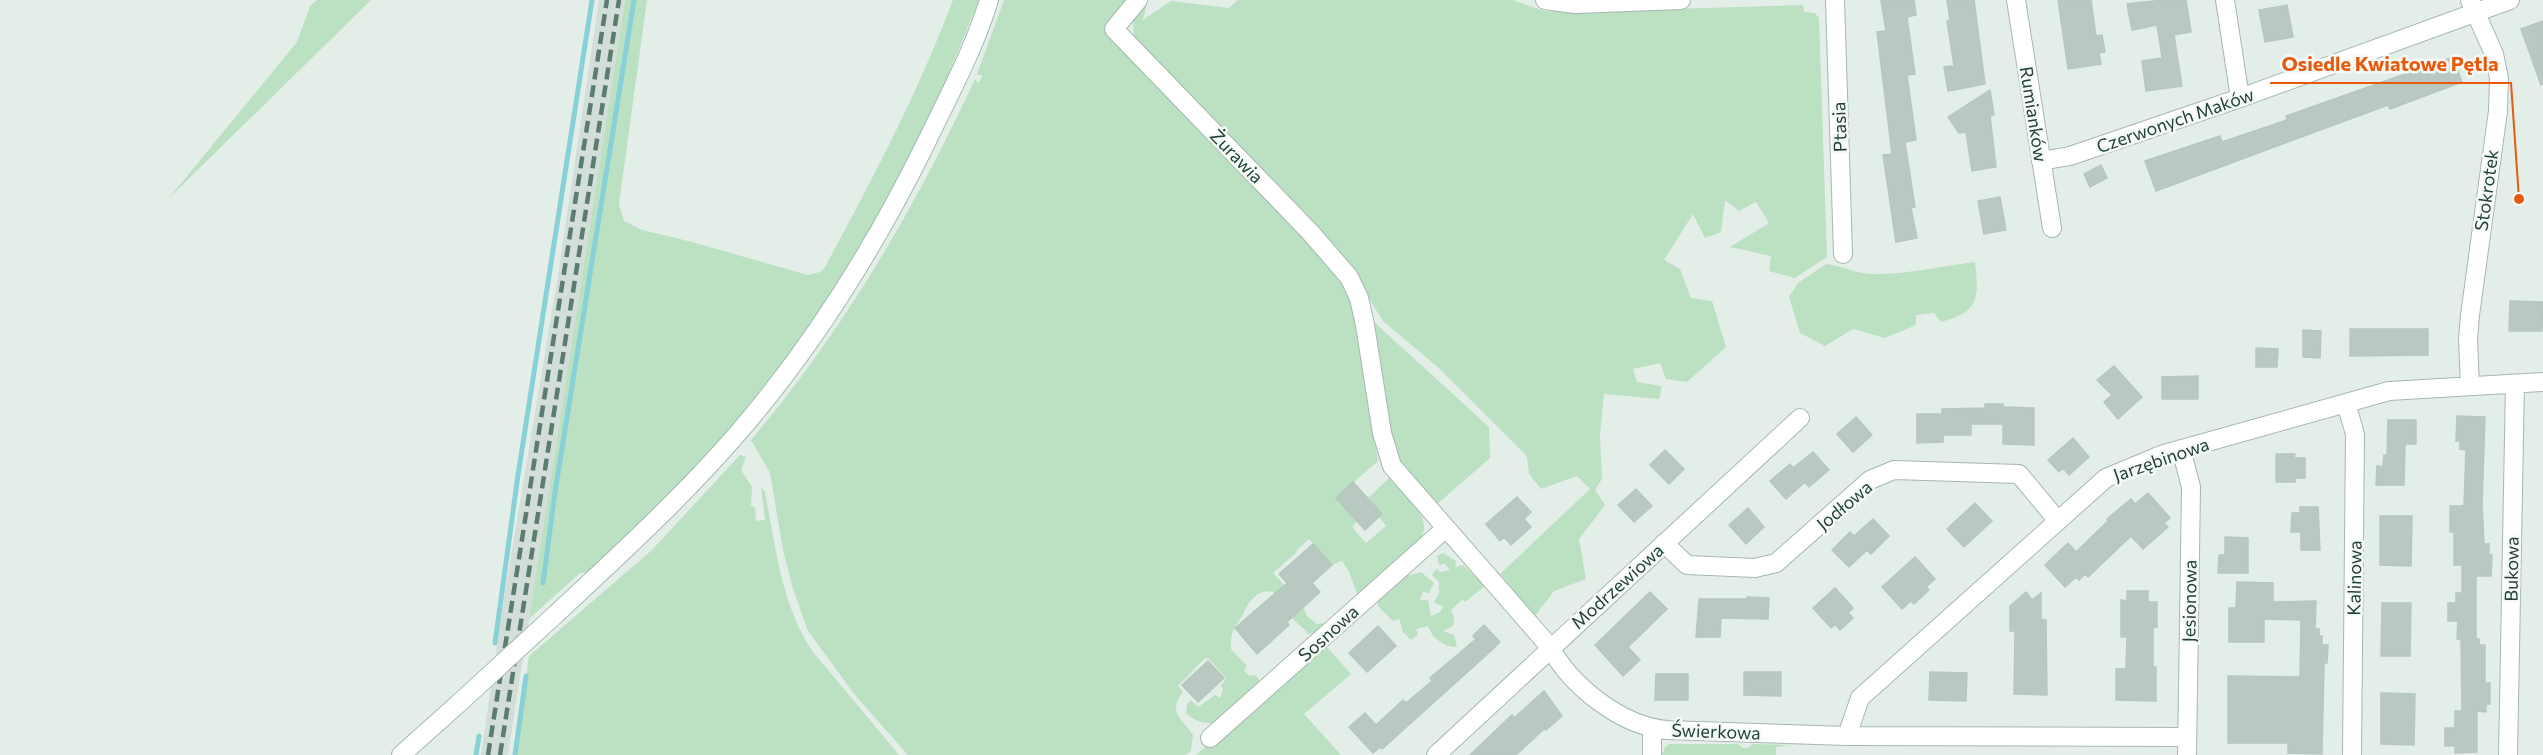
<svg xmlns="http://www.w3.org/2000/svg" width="2543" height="755" font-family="Commissioner,sans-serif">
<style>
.built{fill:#d2ded7}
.green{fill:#bbe0c2}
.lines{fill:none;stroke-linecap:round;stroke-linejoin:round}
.stream{stroke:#88d1d6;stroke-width:5}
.building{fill:#b9c9c1;stroke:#b5c8bf;stroke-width:1.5}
.street-casing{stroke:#a6b7b0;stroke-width:20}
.secondary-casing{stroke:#a1bbb0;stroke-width:20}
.street{stroke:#fff;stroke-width:18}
.secondary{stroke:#fff;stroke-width:18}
.rail{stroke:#5c7c71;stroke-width:4.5;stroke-dasharray:12 6;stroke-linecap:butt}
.secondary-bridge-casing{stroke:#a1bbb0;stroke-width:20;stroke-linecap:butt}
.secondary-bridge{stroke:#fff;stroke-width:18}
.labels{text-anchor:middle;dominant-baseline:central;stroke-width:5;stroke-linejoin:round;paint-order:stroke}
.street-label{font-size:18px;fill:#224136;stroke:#f5faf7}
.leader{fill:none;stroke:#e8590c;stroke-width:2}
.callout-dot{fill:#e8590c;stroke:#f5faf7;stroke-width:2}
.callout-label{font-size:20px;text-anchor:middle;font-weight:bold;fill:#e8590c;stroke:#f5faf7;stroke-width:5;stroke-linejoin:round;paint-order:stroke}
</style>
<rect width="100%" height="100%" fill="#e4eee9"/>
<!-- built -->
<path class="built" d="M599 0H625L508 755H481L504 598 558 275Z"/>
<!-- green -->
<path class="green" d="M317 0H371L169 198 297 42 310 6Z
M625 0H647L619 204 624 221 642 230 692 242 808 275 820 272 825 267C873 178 917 95 953 0H979L927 126 845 274 779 370 726 435 688 478 590 572 580 573 529 619Z
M1004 0H1129L1104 31 1323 256 1347 291 1353 309 1378 461 1336 498 1357 521 1352 527 1366 543 1386 526 1379 517 1382 513 1368 498 1389 478C1404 494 1435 517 1420 540L1358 596 1349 572 1342 561 1332 565 1309 539 1296 551 1297 552 1273 573 1303 606 1307 616 1317 624 1324 623V626L1315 633 1306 634 1307 632C1302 627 1294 621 1290 615 1288 613 1288 609 1287 606 1274 583 1255 589 1245 610 1236 630 1231 623 1231 649L1247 666 1244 671 1250 676 1255 675 1262 683 1217 723C1205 724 1195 722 1186 713L1187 704 1191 700 1198 707 1215 695 1220 698 1223 689 1221 686 1226 678 1209 659 1205 658 1178 686 1183 692C1167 714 1182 717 1193 735L1191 751 1186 755H908L855 695 808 631 793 589 783 550 770 473 751 440C843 331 915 209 975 79L978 83 983 76 977 74Z
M1238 0H1512L1544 11 1570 12 1803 5 1804 12 1815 13 1819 18 1827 257 1795 278 1769 271 1771 256 1730 247 1769 223 1756 202 1739 211 1725 200 1721 232 1705 238 1693 214 1664 260 1680 269 1691 298 1712 301 1726 347 1687 382 1666 379 1660 363 1633 369 1637 382 1662 386 1659 399 1604 394 1600 436 1602 479 1595 490 1605 505 1579 539 1586 579 1554 591 1535 616 1500 574 1590 489 1577 476 1541 489 1529 474 1527 456 1441 370 1383 321 1340 252 1134 40 1133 20 1147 3 1143 20 1171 1 1229 8Z
M1975 262C1979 297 1980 312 1941 322L1934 313 1916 315V325L1885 338 1853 329 1825 346 1800 333 1789 297 1798 283 1826 264C1843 266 1859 275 1876 274 1909 274 1943 266 1975 262Z
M1374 322 1489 427 1490 458 1436 505C1429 498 1419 490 1413 482 1378 437 1385 375 1374 322Z
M740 455 746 457 741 470 752 487 751 506 755 507 756 521 765 520 761 487 765 492C776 548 781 604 813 652L899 755H515L529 656 652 550Z
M1443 553 1456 561 1455 567 1463 565 1485 586 1465 602 1463 599 1451 610 1454 617 1453 626 1443 631 1454 635 1457 647C1444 647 1432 638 1428 626L1416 629 1418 634 1411 640 1403 632 1399 619 1393 621 1378 606V600L1398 574 1410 575 1421 572 1434 583 1429 593 1423 592 1420 600H1428L1431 616 1440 612 1443 607 1434 602 1439 593V582L1432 575 1436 569 1441 572 1450 570 1445 564 1439 565 1437 556Z
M1327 647 1351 674 1304 714 1341 755H1196L1309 658Z
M1669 744H1738L1743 748H1748L1753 744 1792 745 1776 747V755H1662L1665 747Z"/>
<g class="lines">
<!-- stream -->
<path class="stream" d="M543 583 555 492 634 0
M495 643 518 475 592 0
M476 755 479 736
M515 755 526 676"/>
</g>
<!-- building -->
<path class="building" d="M1881 0H1914L1916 15 1907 17 1915 74 1907 75 1916 140 1905 142 1915 207 1911 208 1917 238 1896 242 1883 155 1892 154 1877 32 1886 31Z
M1947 0H1974L1985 84 1948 91 1944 67 1954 66 1947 21 1950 20Z
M2058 0H2091L2096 36 2102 35 2105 52 2099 53 2101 64 2068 69Z
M2163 0H2186L2191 32 2174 35 2182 86 2146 91 2142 61 2162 58 2157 25 2132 30 2127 4Z
M2287 5 2293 37 2265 42 2259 10Z
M2543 21V84L2541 85 2521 29Z
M2453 57 2462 82 2390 109 2388 105 2156 191 2145 161 2220 136 2222 142 2287 120 2286 116Z
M1990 90 1994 115 1990 116 1996 167 1972 171 1966 132 1959 133 1948 117Z
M2101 165 2107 178 2090 187 2084 174Z
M2000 197 2006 230 1984 234 1978 201Z
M2510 301 2543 302 2542 331H2509Z
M2350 329H2428V355L2350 356Z
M2303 330 2321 331 2320 358 2303 357Z
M2256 348 2278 349 2277 367H2256Z
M2114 366 2142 397 2118 419 2104 402 2112 395 2097 380Z
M2198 376V399H2162V377Z
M1985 404H2003V407L2034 408V445L2003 444V424H1971V435H1943V442L1917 443V414H1942V409L1985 408Z
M2457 416 2485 417 2482 505 2484 544H2489V555H2492L2491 576H2476V639H2479V645H2485V683H2490V704H2486V712L2477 711V752L2455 753V746H2445V728H2455V711H2462L2461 639H2457L2458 621H2448V603H2456V593H2462V565H2454V532H2450V506H2464L2466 450 2460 449V441H2456Z
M1856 417 1872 435 1853 452 1837 434Z
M2388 420H2416V444H2405L2404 485H2376L2377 466 2383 467 2384 455H2387Z
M2073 438 2089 457 2069 475 2063 468 2059 472 2048 460Z
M1665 450 1684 469 1669 484 1650 465Z
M1813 452 1829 470 1809 487 1805 482 1786 499 1770 481 1790 464 1793 468Z
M2276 454H2295L2294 458H2305V478H2295V482H2276Z
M1353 482 1382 514 1365 530 1336 498Z
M1636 489 1652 506 1634 522 1618 505Z
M2148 493 2170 518 2164 523 2168 527 2143 549 2131 536 2088 577 2085 574 2079 580 2076 577 2065 587 2045 565 2068 543 2076 552 2108 521 2107 519 2131 499 2135 504Z
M1517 497 1531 512 1524 519 1531 527 1511 545 1504 537 1500 541 1486 524Z
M1975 503 1992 521 1964 547 1947 529Z
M2300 507H2318L2320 550H2301V532H2291L2292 513H2300Z
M1748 508 1764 527 1746 544 1729 525Z
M2380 516H2412L2411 566 2380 565Z
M1873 519 1889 536 1871 554 1867 550 1849 567 1832 550 1850 532 1854 536Z
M2225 537 2248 538V573H2218L2219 555H2225Z
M1313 544 1332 565 1312 583 1320 592 1287 622 1289 625 1257 654 1235 628 1287 583 1279 574Z
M1915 557 1935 579 1926 587 1929 590 1914 604 1911 601 1902 609 1882 587Z
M2237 582 2273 583V602L2316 601 2315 629H2319V636H2322V645H2328L2327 663H2324L2322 754 2288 753V743H2228V676L2300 677 2301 620 2264 619V642H2229V608H2236Z
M1835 588 1853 608 1848 613 1853 618 1840 630 1835 624 1831 628 1813 608Z
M2127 591H2148V602H2157V627H2153V667H2156V701L2116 700V669H2126L2127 637H2121V600L2127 601Z
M1650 592 1667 609 1628 647 1640 660 1623 676 1595 645Z
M2026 592 2032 600 2041 593V619L2046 620 2047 695 2014 694 2015 631H2010V606Z
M1747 597 1769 598 1768 619 1721 618 1720 637H1696L1699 599H1747Z
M2382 603H2411L2410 656H2381Z
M1484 625 1500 642 1493 649 1382 749 1380 747 1373 753 1349 727 1365 713 1376 725 1403 700 1406 703 1432 681 1430 678 1476 639 1473 636Z
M1378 626 1396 646 1367 672 1349 653Z
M1208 661 1224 678 1198 702 1182 685Z
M1744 672H1781V696L1744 695Z
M1930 672 1967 673 1966 701 1929 700Z
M1656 674H1688V700H1655Z
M1544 691 1562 716 1546 730 1544 729 1516 755H1470L1512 715 1514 718Z
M2381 693 2415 694 2414 745 2381 744Z"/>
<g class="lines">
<!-- street casing -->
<g class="street-casing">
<path id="street" d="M1138 0 1114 29 1310 232 1349 277 1359 298 1365 325 1382 433 1392 466 1550 647C1571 686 1621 726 1667 730L1847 736 2187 737
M1545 0 1575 4 1681 0
M1835 0 1843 254
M2016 0 2052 228
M2225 0 2240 98
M2470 0 2494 54 2499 78 2498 111 2470 315 2468 340 2470 386
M2041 161 2070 156 2240 98 2510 0
M2346 403 2355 434 2352 755
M2181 449 2191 487 2187 755
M1664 543 1687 565 1755 568 1776 563 1870 480 1894 470 2019 474 2058 521
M1847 736 1860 698 2106 478 2161 455 2389 391 2543 382
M1210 738 1446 528
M1436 755 1800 418
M1652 755V728
M2508 755 2515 384"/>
</g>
<!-- secondary casing -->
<g class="secondary-casing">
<path id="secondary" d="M555 615C618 556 682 498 738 433 814 345 876 245 927 141 949 95 974 49 989 0
M401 755 458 704"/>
</g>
<!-- street -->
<use href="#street" class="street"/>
<!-- secondary -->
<use href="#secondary" class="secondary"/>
<!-- rail -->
<path class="rail" d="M488 755 607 0
M500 755 619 0"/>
<!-- secondary-bridge casing -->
<g class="secondary-bridge-casing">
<path id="secondary-bridge" d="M458 704 555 615"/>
</g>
<!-- secondary-bridge -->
<use href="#secondary-bridge" class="secondary-bridge"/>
</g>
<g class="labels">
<!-- street labels -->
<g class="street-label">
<text transform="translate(2034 114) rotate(81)">Rumianków</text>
<text transform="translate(2175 120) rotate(-19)">Czerwonych Maków</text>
<text transform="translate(1839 127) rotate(-92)">Ptasia</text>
<text transform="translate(1237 156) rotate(46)">Żurawia</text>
<text transform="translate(2486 190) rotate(-82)">Stokrotek</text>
<text transform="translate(2161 459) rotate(-19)">Jarzębinowa</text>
<text transform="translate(1844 505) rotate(-40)">Jodłowa</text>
<text transform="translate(2511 569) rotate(-89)">Bukowa</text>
<text transform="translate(2354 578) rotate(-89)">Kalinowa</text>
<text transform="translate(1617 586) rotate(-42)">Modrzewiowa</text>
<text transform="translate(2189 601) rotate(-89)">Jesionowa</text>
<text transform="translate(1328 633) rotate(-42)">Sosnowa</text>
<text transform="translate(1716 731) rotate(2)">Świerkowa</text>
</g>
</g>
<!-- callouts -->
<path class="leader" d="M2519 199L2511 83H2270"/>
<circle class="callout-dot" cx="2519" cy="199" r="6"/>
<g class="callout-label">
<text x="2390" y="71">Osiedle Kwiatowe Pętla</text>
</g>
</svg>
